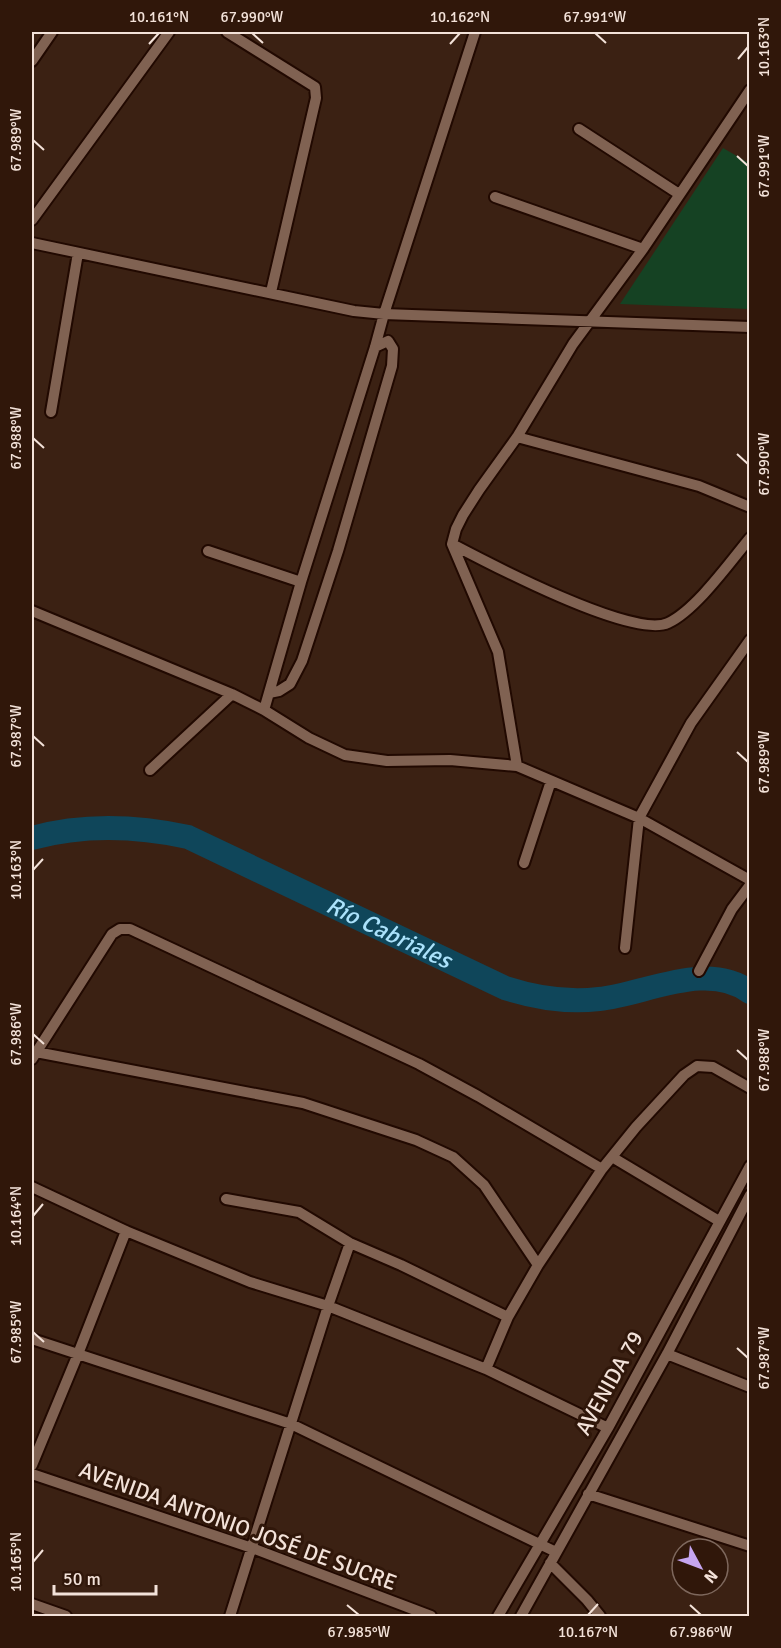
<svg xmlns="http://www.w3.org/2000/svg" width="781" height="1648" font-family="Signika,sans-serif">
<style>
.green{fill:#154223}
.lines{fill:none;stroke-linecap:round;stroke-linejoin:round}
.river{stroke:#0f465a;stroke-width:24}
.street-casing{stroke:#210901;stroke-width:14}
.street{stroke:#806252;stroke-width:10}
.ticks{fill:none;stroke:#f3e2d9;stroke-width:2}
.labels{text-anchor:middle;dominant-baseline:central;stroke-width:6;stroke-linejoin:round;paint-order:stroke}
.street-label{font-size:22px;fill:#f3e2d9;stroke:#30170a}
.water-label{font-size:24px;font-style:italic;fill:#abe2fb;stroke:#30170a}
.neatline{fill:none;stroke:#f3e2d9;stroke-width:2}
.ticks-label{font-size:15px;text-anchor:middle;fill:#f3e2d9}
</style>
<rect width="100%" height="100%" fill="#3b2113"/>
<!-- green -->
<path class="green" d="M723 148 749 163V309L620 304Z"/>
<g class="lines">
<!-- river -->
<path class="river" id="s1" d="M32 838C83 824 137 826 188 837L505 988C536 998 566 1003 599 999 646 994 707 960 750 992"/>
<!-- street casing -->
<g class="street-casing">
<path id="street" d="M227 32 315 87 316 98 271 292
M32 61 52 32
M750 90 643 249 573 344 517 437 479 490 463 515 456 529 452 544 498 652 517 766 639 818 750 880
M579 129 679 194
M495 197 643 249
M32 220 169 32
M32 243 354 311 384 314 750 327
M51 412 78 253
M517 437 699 486 750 507
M452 544C488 563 633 639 668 623 696 610 730 562 750 538
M208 551 301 582
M32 611 232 694
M269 693 279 691 290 684 302 661 338 551 392 366 393 349 388 341 375 347
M264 710 301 582 375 347 384 314 475 32
M150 770 232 694 264 710 309 738 345 755 387 761 450 760 517 766
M524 863 551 781
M625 948 639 818 691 723 750 640
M699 971 732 909 750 885
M36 1052 303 1103 416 1140 453 1157 484 1185 538 1265
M32 1059 112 934 120 929H130L419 1064 478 1096 602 1169
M612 1157 719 1221
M32 1187 126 1231 250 1282 328 1306 486 1369 608 1428
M226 1199 299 1212 350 1243 401 1265 508 1317
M32 1339 291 1424 556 1552
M667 1354 750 1387
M486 1369 508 1317 538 1265 602 1169 636 1127 684 1075 697 1066 713 1067 750 1088
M32 1465 78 1354 126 1231
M32 1474 252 1548 431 1616
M588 1494 750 1546
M550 1563 587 1600 600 1616
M32 1604 66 1616
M230 1616 328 1306 350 1243
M498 1616 608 1428 750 1166
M521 1616 667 1354 750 1195"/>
</g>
<!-- street -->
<use href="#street" class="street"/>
</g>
<!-- ticks -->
<path class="ticks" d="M252 33 263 43M595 33 606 43M149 44 159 33M450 44 460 33M738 59 748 47M33 140 44 150M737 156 748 166M33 438 44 448M737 454 748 464M33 736 44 746M737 752 748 762M33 870 43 859M33 1034 44 1044M737 1050 748 1060M33 1216 43 1204M33 1332 44 1342M737 1348 748 1358M33 1562 43 1550M347 1605 359 1615M690 1605 701 1615M588 1615 598 1604"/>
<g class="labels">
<!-- street labels -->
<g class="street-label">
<text transform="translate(609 1383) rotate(-61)">AVENIDA 79</text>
<text transform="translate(238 1526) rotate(20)">AVENIDA ANTONIO JOSÉ DE SUCRE</text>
</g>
<!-- water labels -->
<g class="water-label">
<text stroke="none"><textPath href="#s1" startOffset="380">Río Cabriales</textPath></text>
</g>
</g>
<!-- border -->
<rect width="781" height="1648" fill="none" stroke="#30170a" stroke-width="66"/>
<!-- north arrow -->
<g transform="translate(700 1567) rotate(131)"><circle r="28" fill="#30170a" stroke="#7e685d" stroke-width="1.5"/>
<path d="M0-4.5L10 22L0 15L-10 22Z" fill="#c6a6f0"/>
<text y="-9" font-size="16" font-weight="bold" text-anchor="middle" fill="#f3e2d9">N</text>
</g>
<!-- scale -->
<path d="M54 1585v9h102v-9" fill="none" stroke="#f3e2d9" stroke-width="3"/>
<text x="63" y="1585" font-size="18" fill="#f3e2d9" stroke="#30170a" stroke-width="4.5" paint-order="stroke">50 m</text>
<rect x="33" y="33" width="715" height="1582" class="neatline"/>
<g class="ticks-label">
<text x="159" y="22">10.161°N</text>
<text x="252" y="22">67.990°W</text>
<text x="460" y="22">10.162°N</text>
<text x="595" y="22">67.991°W</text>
<text transform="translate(764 47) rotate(-90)" y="5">10.163°N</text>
<text transform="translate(16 140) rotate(-90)" y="5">67.989°W</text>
<text transform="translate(764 166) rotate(-90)" y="5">67.991°W</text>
<text transform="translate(16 438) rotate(-90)" y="5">67.988°W</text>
<text transform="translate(764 464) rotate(-90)" y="5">67.990°W</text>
<text transform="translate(16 736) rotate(-90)" y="5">67.987°W</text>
<text transform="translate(764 762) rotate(-90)" y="5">67.989°W</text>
<text transform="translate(16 870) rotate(-90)" y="5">10.163°N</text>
<text transform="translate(16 1034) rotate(-90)" y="5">67.986°W</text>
<text transform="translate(764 1060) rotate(-90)" y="5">67.988°W</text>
<text transform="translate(16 1216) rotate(-90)" y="5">10.164°N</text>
<text transform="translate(16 1332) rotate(-90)" y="5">67.985°W</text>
<text transform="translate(764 1358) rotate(-90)" y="5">67.987°W</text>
<text transform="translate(16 1562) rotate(-90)" y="5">10.165°N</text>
<text x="359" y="1637">67.985°W</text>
<text x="588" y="1637">10.167°N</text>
<text x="701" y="1637">67.986°W</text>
</g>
</svg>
